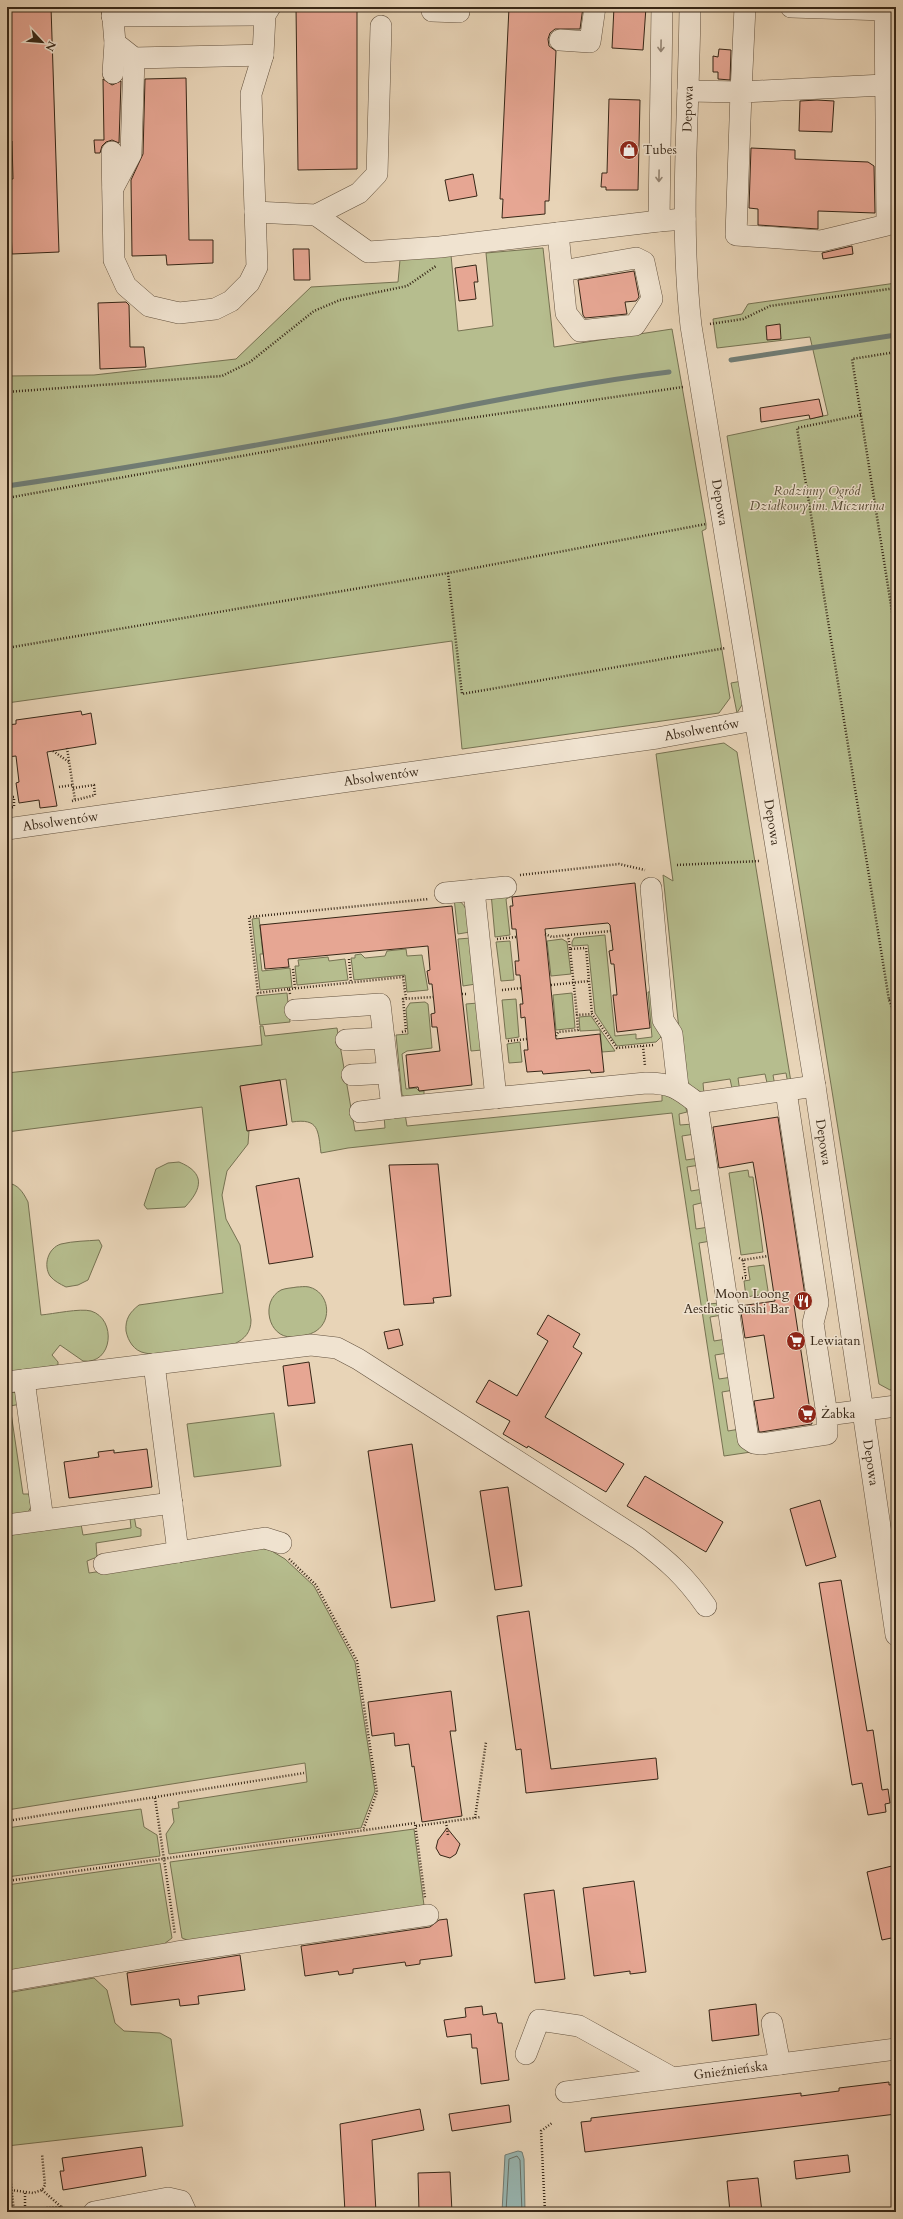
<svg xmlns="http://www.w3.org/2000/svg" width="903" height="2219" font-family="Cardo,serif">
<style>
.green{fill:#b6bd8e;stroke:#767252}
.water{fill:#98b7b3;stroke:#717d75}
.lines{fill:none;stroke-linecap:round;stroke-linejoin:round}
.shore{stroke:#686f65;stroke-width:1}
.stream{stroke:#717d75;stroke-width:5}
.building{fill:#e6a693;stroke:#372717}
.minor-casing{stroke:#63523f;stroke-width:22}
.path{stroke:#372717;stroke-width:2.5;stroke-dasharray:1 2;stroke-linecap:butt}
.minor{stroke:#f0e3d0;stroke-width:21}
.oneway{stroke:#948574}
.labels{text-anchor:middle;dominant-baseline:central;stroke-width:3;stroke-linejoin:round;paint-order:stroke}
.street-label{font-size:13px;fill:#372717;stroke:#f0e3d0}
.poi-label{font-size:13px;fill:#372717;stroke:#f0e3d0;text-anchor:start}
.park-label{font-size:13px;font-style:italic;fill:#574c35;stroke:#f0e3d0}
</style>
<rect width="100%" height="100%" fill="#e8d4b7"/>
<filter id="stains"><feTurbulence type="fractalNoise" baseFrequency=".005" numOctaves="4"/><feColorMatrix values="0 0 0 0 .2 0 0 0 0 .09 0 0 0 0 .02 0 0 0 .5 -.17"/></filter>
<radialGradient id="worn" r=".72"><stop offset=".6" stop-color="#630" stop-opacity="0"/><stop offset="1" stop-color="#630" stop-opacity=".3"/></radialGradient>
<!-- green -->
<path class="green" d="M543 248 554 347 672 329 706 524V529L702 531 730 698 719 713 462 749 452 641 7 703V376L94 375 236 359 311 287 398 282 400 260 451 255 458 331 493 326 486 253Z
M896 283V1389L890 1390 879 1384 727 436 828 415 810 337 717 348 713 319 742 314 748 304Z
M742 681 745 700 737 713 731 683Z
M724 743 737 752 791 1082 788 1084 786 1073 773 1075 775 1086 768 1087 765 1074 738 1078 740 1092 733 1093 730 1079 703 1083 704 1094 692 1087 684 1078 663 875 673 881 656 754Z
M511 891 512 896 506 899 510 935 495 937 491 893Z
M454 898C469 904 468 918 470 932L458 934Z
M259 918 263 954H260L262 971 290 968 292 987 260 990 252 919Z
M605 935 615 1036 636 1034V1039L652 1037 648 992 656 991 661 1037 656 1042 617 1046 595 1013 588 945 572 946V942L574 938Z
M471 938 476 984 463 986 458 939Z
M562 939 567 942 571 974 551 976 547 941Z
M510 941 514 980 501 981 496 942Z
M406 949 407 956 422 955 428 990 407 992 405 975 354 980 351 958H355V955L361 954 365 958 385 956 387 951Z
M328 957 329 961 345 959 348 980 297 985 295 966H299L298 960Z
M287 993 290 1022 260 1025 256 996Z
M572 993 575 1028 556 1030 553 995Z
M516 999 519 1037 506 1039 502 1000Z
M425 1002 428 1004 432 1048 407 1051 402 1054 406 1089 416 1088 419 1091H424V1096L405 1097 402 1095 396 1035 408 1034 406 1009 410 1003Z
M478 1003 482 1050 471 1051 466 1004Z
M591 1016 615 1051 602 1052 600 1030 580 1031 579 1017Z
M260 1026H263L265 1036 337 1028 355 1131 385 1128 384 1116 405 1114 407 1126 662 1101V1093L685 1105 687 1112 679 1114 680 1125 693 1124 695 1134 682 1136 686 1160 699 1158 700 1165 687 1167 691 1191 703 1189 705 1202 693 1205 696 1229 709 1227 711 1241 699 1243 708 1304 720 1303 722 1315 710 1317 714 1341 726 1339 728 1353 715 1355 719 1379 732 1377 734 1390 722 1392 728 1431 740 1429 758 1451 724 1456 672 1113 348 1148 321 1153C318 1130 319 1118 292 1122L286 1079 241 1086 249 1131 248 1144 227 1171 222 1195 226 1219 240 1245 251 1320C251 1332 245 1339 234 1344 216 1346 159 1357 145 1353 134 1351 128 1341 126 1331 125 1319 130 1312 139 1305L223 1293 202 1107 7 1132V1073L262 1045Z
M520 1042 522 1062 509 1063 507 1044Z
M179 1162C206 1173 202 1189 185 1207L147 1209 144 1205 156 1169 168 1163Z
M748 1170 749 1177H753L763 1252 741 1255 729 1173Z
M7 1183C18 1184 23 1192 28 1202L41 1315C53 1314 80 1308 91 1311 117 1319 113 1365 83 1361L60 1345 52 1355 58 1362V1365L7 1373Z
M99 1240 102 1246 88 1280 78 1285 66 1287C60 1284 54 1281 50 1276 43 1265 48 1248 61 1244 73 1241 87 1241 99 1240Z
M764 1265 769 1297 761 1298 760 1295 746 1297 744 1281 750 1280 748 1267Z
M297 1287C300 1287 305 1286 309 1287 329 1292 333 1320 316 1331 310 1335 299 1337 292 1337 268 1338 260 1301 281 1290 286 1288 292 1288 297 1287Z
M7 1391 17 1393 21 1404 10 1406 23 1494H29L31 1507 28 1512 7 1515Z
M274 1413 281 1466 194 1477 187 1424Z
M134 1515 136 1527 141 1529V1536L96 1543 97 1557 87 1561 89 1573 260 1548 270 1550 285 1559 314 1586 355 1662 375 1791 361 1828 169 1854 166 1834 174 1822 172 1809 179 1808 178 1802 307 1782 305 1763 7 1810V1533L81 1524 83 1535 131 1528 130 1518Z
M141 1809 144 1827 157 1835 160 1856 7 1877V1828Z
M414 1829 425 1913 200 1945 182 1938 170 1862Z
M160 1863 172 1938 156 1950 7 1975V1885Z
M94 1978 107 1990 115 2023 124 2031 160 2033 171 2039 183 2126 7 2146V1993Z"/>
<!-- water -->
<path class="water" d="M518 2151 522 2152 524 2159 525 2212H502L505 2155Z"/>
<g class="lines">
<!-- shore -->
<path class="shore" d="M506 2212 509 2159 517 2156 520 2160 522 2212"/>
<!-- stream -->
<path class="stream" d="M731 360 896 335
M7 486C131 468 254 446 377 423 474 405 571 384 669 372"/>
</g>
<!-- building -->
<path class="building" d="M7 7H51L59 252 12 254 10 205 7 206V179H13L12 141 7 142Z
M296 7H357V169L298 170Z
M509 7H583L580 29H555L550 33 548 39 549 46 556 51 549 201H545V214L502 218 503 199H500Z
M614 7H646L643 50 612 48Z
M719 49 731 50 730 80 718 79V72H713V56L718 57Z
M186 78 189 240H213V263L167 265 166 255 132 256 131 180 143 154 145 79Z
M103 79 112 85 121 81 119 143 112 140 106 142 102 146 100 153H95L94 140H104Z
M609 99 640 100 638 190H606V187H601L602 173H607Z
M817 100 834 101 832 132 799 131 800 101Z
M751 148 795 150V159L868 162 874 166 875 213 818 211V229L758 225V209L749 208Z
M473 174 477 196 449 201 445 180Z
M852 246 853 254 823 259 822 253Z
M293 249H309L310 280H294Z
M476 265 478 282H474L476 299 459 301 455 268Z
M634 271 639 297 636 301 625 302 627 314 585 318 583 315 578 280Z
M126 302 129 305 130 347H144L146 367 100 369 98 303Z
M780 324 781 339 767 340 766 326Z
M819 399 823 416 810 419 809 415 761 422 760 408Z
M81 711 82 715 91 713 96 744 47 752 57 806 40 808 39 800 19 803 16 783 19 782 16 756 7 757V725L16 724V720Z
M635 883 650 1028 617 1032 613 995H617L614 964H611L609 951 613 950 610 925 608 923 545 929 556 1039 600 1034 604 1072 591 1073 590 1070 543 1074 542 1071 527 1072 524 1050H528L525 1017 521 1018 520 1004H523L520 975H516L515 961H519L516 929H512L510 906H513L512 897Z
M452 906 472 1085 419 1091 418 1087 409 1088 406 1055 440 1051 437 1027H432L431 1014 435 1013 432 984H429L427 971 430 970 428 946 288 959 289 967 265 969 260 925Z
M280 1080 287 1125 247 1131 240 1086Z
M778 1117 806 1302 794 1305 812 1424 761 1432H759L754 1401 774 1398 764 1335 745 1338 740 1306 775 1301 762 1215 753 1162 719 1168 713 1127Z
M438 1164 451 1296 433 1298 434 1303 404 1305 389 1165Z
M299 1178 313 1257 269 1264 256 1186Z
M548 1315 580 1334 573 1347 582 1353 545 1417 624 1464 606 1492 528 1446 527 1448 503 1434 510 1421 476 1402 489 1380 517 1396 548 1341 537 1334Z
M399 1329 403 1345 388 1349 384 1332Z
M309 1362 315 1403 288 1406 283 1366Z
M412 1444 435 1601 391 1608 368 1451Z
M147 1449 152 1487 69 1498 64 1462 99 1457 98 1452 114 1450V1453Z
M645 1476 723 1522 706 1552 627 1506Z
M508 1487 522 1586 495 1590 480 1491Z
M820 1500 836 1557 806 1566 790 1509Z
M841 1580 867 1731 873 1730 882 1790 888 1789 890 1803 885 1804 886 1812 868 1815 862 1783 852 1785 819 1583Z
M529 1611 551 1769 656 1758 658 1779 526 1793 521 1749 516 1750 497 1616Z
M451 1691 456 1731H450L462 1816 422 1822 414 1766 412 1767 409 1744 395 1746 394 1733 372 1736 368 1702Z
M447 1828 460 1844 456 1854 450 1858 440 1855 436 1848 438 1840Z
M896 1865V1937L882 1940 867 1872Z
M634 1881 646 1972 630 1974V1971L594 1976 583 1888Z
M554 1890 565 1979 535 1983 524 1894Z
M447 1919 452 1956 420 1960V1964L406 1966 405 1962 353 1969V1973L339 1975 338 1971 305 1976 301 1946 430 1927 439 1920Z
M240 1955 245 1990 198 1996 199 2004 180 2006 179 1999 131 2005 127 1973Z
M756 2004 759 2035 712 2041 709 2010Z
M482 2006 483 2015 496 2013 498 2023H502L509 2080 481 2084 477 2048H472L471 2034 447 2037 444 2020 466 2017 465 2008Z
M889 2082V2085L896 2084V2114L585 2152 581 2122 591 2121V2118L801 2093V2096L839 2091V2088Z
M509 2105 511 2122 452 2131 449 2114Z
M420 2109 424 2130 372 2140 376 2212H345L340 2124Z
M142 2147 146 2176 63 2190 60 2171H64L62 2158Z
M848 2155 850 2172 796 2179 794 2161Z
M450 2172 452 2212H419L418 2173Z
M758 2178 762 2212H730L727 2181Z"/>
<g class="lines">
<!-- minor casing -->
<g class="minor-casing">
<g id="minor">
<path d="M112 7 115 43 134 58 263 55"/>
<path d="M432 7V11L459 12"/>
<path id="s1" d="M690 7C689 113 679 220 691 326L815 1086 896 1635"/>
<path d="M791 7 885 10 887 225 821 241 736 235 741 92 884 85"/>
<path d="M112 16 265 15"/>
<path d="M560 40 590 42 595 7"/>
<path d="M113 73 115 43"/>
<path d="M688 91 741 92 745 7"/>
<path d="M112 152 114 260 126 286 149 306 179 313 215 309 231 301 249 283 257 267 251 94 263 55 265 15 270 7"/>
<path d="M113 188 131 154 134 58"/>
<path d="M255 212 316 215 359 193 377 174 381 26"/>
<path d="M316 215 368 252 440 247 659 221 685 219"/>
<path d="M659 221 662 7"/>
<path d="M558 233 566 313 580 331 635 325 652 299 644 262 636 258 562 271"/>
<path id="s2" d="M7 829 657 738 755 720"/>
<path d="M651 888 663 1020 672 1034 678 1087"/>
<path d="M474 890 496 1098"/>
<path d="M445 893 506 887"/>
<path d="M295 1010 380 1004 392 1108 646 1083C671 1083 678 1088 697 1103L815 1086"/>
<path d="M346 1040 384 1038"/>
<path d="M352 1075 388 1073"/>
<path d="M786 1091 818 1303 813 1323 827 1415"/>
<path d="M697 1103 748 1439 754 1443 761 1444 827 1434V1415L896 1406"/>
<path d="M360 1112 392 1108"/>
<path d="M154 1364 178 1552"/>
<path d="M24 1380 43 1520"/>
<path d="M7 1382 311 1345 337 1348 358 1359 639 1539C668 1561 685 1576 706 1606"/>
<path d="M7 1525 172 1503"/>
<path d="M104 1564 265 1538 281 1543"/>
<path d="M7 1981 177 1952 428 1915"/>
<path d="M772 2023 780 2064"/>
<path d="M526 2054 539 2020 579 2026 671 2077"/>
<path id="s3" d="M566 2092 896 2049"/>
<path d="M94 2212 168 2198 181 2201 186 2212"/>
</g>
</g>
<!-- path -->
<path class="path" d="M710 324 743 319 770 306 896 288
M896 352 852 359 896 637
M7 392 222 376 250 362 314 311 340 300 407 286 436 266
M861 415 797 428 889 1000 896 1016
M7 498 381 431 683 387
M448 573 462 694 726 648
M7 648 448 573 706 524
M67 748 75 800
M53 751 69 762
M59 787 73 785
M7 797H14V807L7 808
M72 801 95 795 94 785 73 788
M677 865 760 861
M520 875 619 864 645 870
M545 934 552 937 568 935 570 949 586 948 592 1014
M568 935 611 931
M497 939 516 937
M570 949 577 1015
M349 959 351 982
M293 969 295 988
M551 985 589 981
M289 989 403 977 406 999
M502 990 522 988
M290 994 289 989 258 993 249 917 429 899
M462 994H468
M889 1000 896 996
M402 1032 406 1031 403 999 433 997
M556 1036 558 1032 578 1030 577 1015 592 1014 617 1048 654 1045
M508 1041 527 1039
M643 1046 645 1066
M739 1258 743 1260 768 1256
M742 1278H746L743 1260
M289 1559 316 1585 357 1661 377 1792 363 1830
M155 1798 175 1934
M475 1818 486 1742
M7 1821 304 1773
M446 1822 448 1835
M416 1826 481 1817
M7 1881 415 1823 425 1898
M8 2157 14 2212
M11 2190 33 2193 42 2190 45 2185 42 2154
M42 2190 67 2212
M25 2212V2193
M43 2212 45 2208 63 2207
M545 2212 541 2131 552 2123"/>
<!-- minor -->
<use href="#minor" class="minor"/>
</g>
<!-- one-way arrows -->
<defs><path id="oneway-shaft" d="M-6 0H5M1.5-3L5.5 0L1.5 3" fill="none" stroke-width="1.6" stroke-linecap="round" stroke-linejoin="round"/></defs>
<g class="oneway">
<use href="#oneway-shaft" transform="translate(661 46) rotate(91)"/>
<use href="#oneway-shaft" transform="translate(659 176) rotate(91)"/>
</g>
<!-- icons -->
<defs>
<g id="shop-disc" transform="scale(1)"><circle r="9.5" fill="#8f2418" stroke="#f0e3d0"/><path d="M-5-2.5h2.3a2.7 3.5 0 0 1 5.4 0H5L5.5 6h-11ZM-1.5-2.5h3a1.5 2.3 0 0 0-3 0Z" fill="#fff"/></g>
<g id="restaurant-disc" transform="scale(1)"><circle r="9.5" fill="#8f2418" stroke="#f0e3d0"/><path d="M-5-6h1v4h1v-4h1v4h1v-4h1v5L-1.5 .5V6h-2V.5L-5-1ZM5-6V6H3V1.5H1.5Q1.5-4 5-6Z" fill="#fff"/></g>
<g id="supermarket-disc" transform="scale(1)"><circle r="9.5" fill="#8f2418" stroke="#f0e3d0"/><path d="M-6-5.5h2.5l.6 2H6L4.5 2H-2.5L-4.4-4H-6ZM-1.5 3.2a1.3 1.3 0 1 0 .1 0ZM3 3.2a1.3 1.3 0 1 0 .1 0Z" fill="#fff"/></g>
</defs>
<g fill-rule="evenodd">
<use href="#shop-disc" x="629" y="150"/>
<use href="#restaurant-disc" x="803" y="1301"/>
<use href="#supermarket-disc" x="796" y="1341"/>
<use href="#supermarket-disc" x="807" y="1414"/>
</g>
<g class="labels">
<!-- street labels -->
<g class="street-label">
<text transform="translate(688 109) rotate(-88)">Depowa</text>
<text stroke="none"><textPath href="#s1" startOffset="498">Depowa</textPath></text>
<text stroke="none"><textPath href="#s2" startOffset="702">Absolwentów</textPath></text>
<text stroke="none"><textPath href="#s2" startOffset="378">Absolwentów</textPath></text>
<text stroke="none"><textPath href="#s2" startOffset="54">Absolwentów</textPath></text>
<text stroke="none"><textPath href="#s1" startOffset="822">Depowa</textPath></text>
<text stroke="none"><textPath href="#s1" startOffset="1146">Depowa</textPath></text>
<text stroke="none"><textPath href="#s1" startOffset="1470">Depowa</textPath></text>
<text stroke="none"><textPath href="#s3" startOffset="166">Gnieźnieńska</textPath></text>
</g>
<!-- poi labels -->
<g class="poi-label">
<text x="643" y="150">Tubes</text>
<text x="789" y="1294" text-anchor="end">Moon Loong<tspan x="789" dy="15">Aesthetic Sushi Bar</tspan></text>
<text x="810" y="1341">Lewiatan</text>
<text x="821" y="1414">Żabka</text>
</g>
<!-- park labels -->
<g class="park-label">
<text x="817" y="491">Rodzinny Ogród<tspan x="817" dy="15">Działkowy im. Miczurina</tspan></text>
</g>
</g>
<!-- margin -->
<rect width="903" height="2219" fill="none" stroke="#e8d4b7" stroke-width="24"/>
<rect x="8" y="8" width="887" height="2203" fill="none" stroke="#372717" stroke-width="2"/>
<rect x="12" y="12" width="879" height="2195" fill="none" stroke="#372717"/>
<!-- north arrow -->
<g transform="translate(42 42) rotate(116)" stroke="#f0e3d0" stroke-width="3" paint-order="stroke">
<path d="M0-3L7 15L0 10L-7 15Z" fill="#372717"/>
<text y="-6" font-size="11" font-weight="bold" text-anchor="middle" fill="#372717">N</text>
</g>
<rect width="100%" height="100%" filter="url(#stains)"/>
<rect width="100%" height="100%" fill="url(#worn)"/>
</svg>
